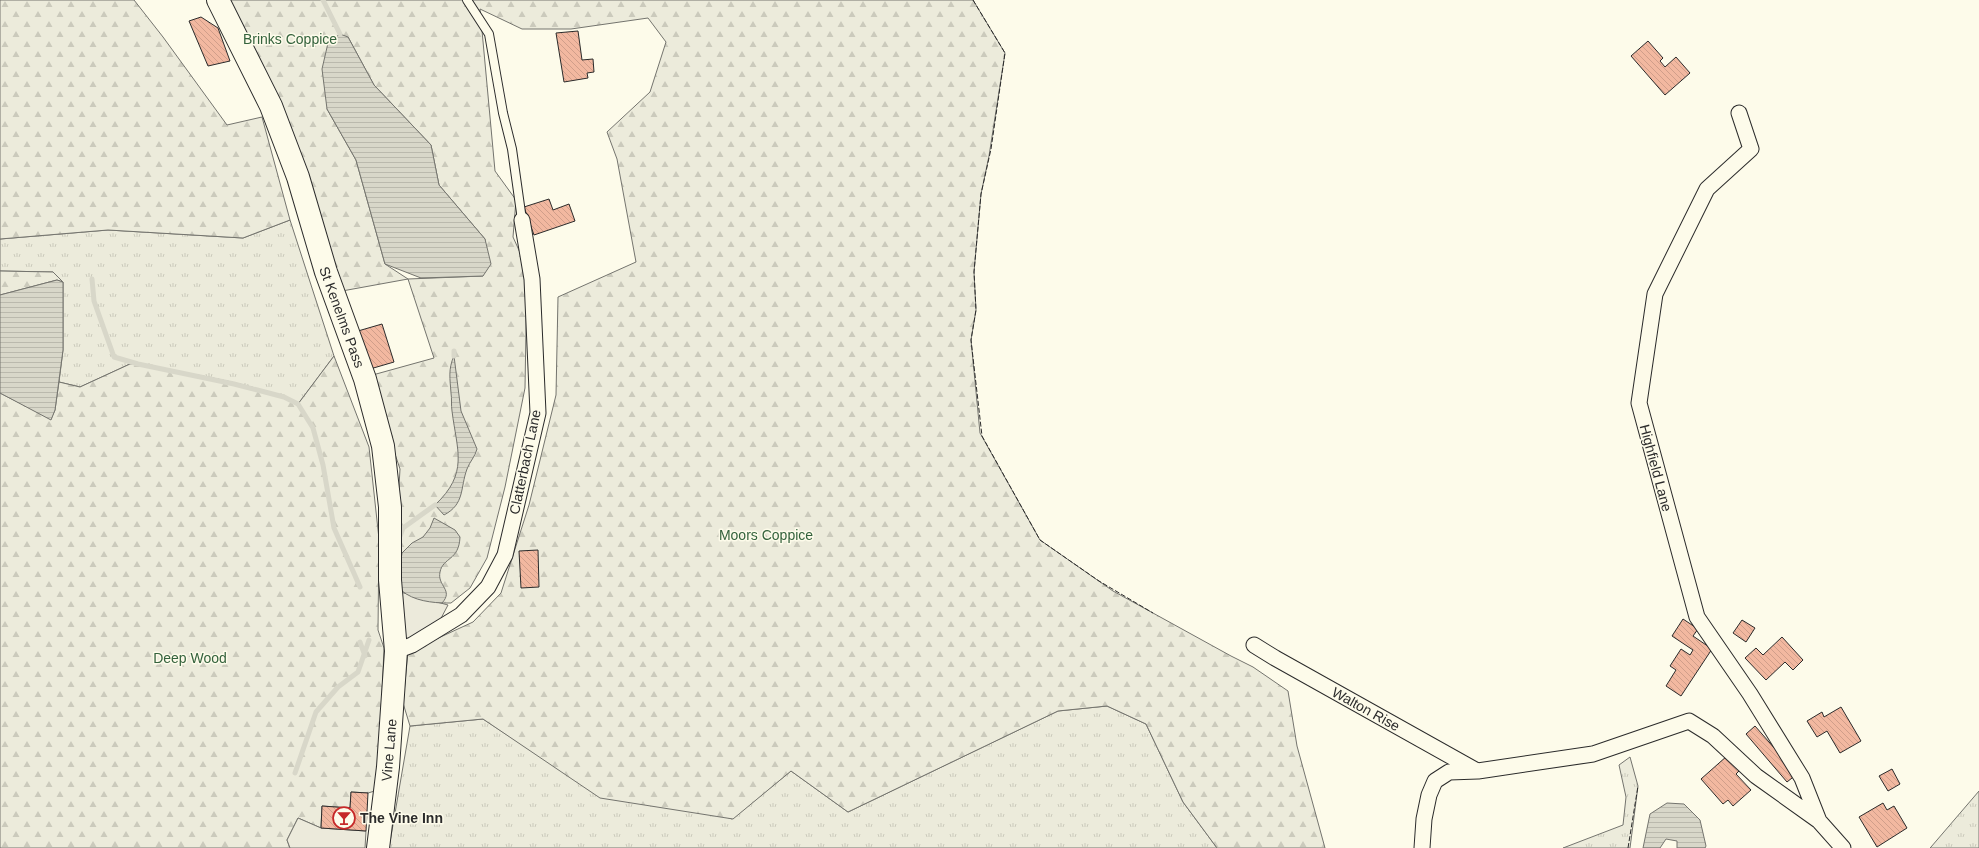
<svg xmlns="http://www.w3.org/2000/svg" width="1979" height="848" font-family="Arial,sans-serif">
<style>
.grass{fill:url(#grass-tufts);stroke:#74746e}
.forest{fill:url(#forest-firs);stroke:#74746e;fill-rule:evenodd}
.parking{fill:#eceadb;stroke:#74746e}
.water{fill:url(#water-rules);stroke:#74746e}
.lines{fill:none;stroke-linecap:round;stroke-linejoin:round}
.stream{stroke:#d8d7c9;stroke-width:5}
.building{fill:url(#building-back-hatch);stroke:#2b2b2b}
.lane-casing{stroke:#2b2b2b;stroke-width:10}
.street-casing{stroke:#2b2b2b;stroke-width:17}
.secondary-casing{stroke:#2b2b2b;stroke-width:24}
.lane{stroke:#fdfbea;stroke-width:8}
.street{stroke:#fdfbea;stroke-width:15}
.secondary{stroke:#fdfbea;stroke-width:22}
.fence{stroke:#2b2b2b;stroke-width:1;stroke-dasharray:5 2;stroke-linecap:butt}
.labels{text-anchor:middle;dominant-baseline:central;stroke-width:3;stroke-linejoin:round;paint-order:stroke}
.park-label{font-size:14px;fill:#34623c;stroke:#fdfbea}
.street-label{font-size:14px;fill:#2b2b2b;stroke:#fdfbea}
.poi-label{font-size:14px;font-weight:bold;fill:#2b2b2b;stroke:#fdfbea;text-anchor:start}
</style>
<defs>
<pattern id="grass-tufts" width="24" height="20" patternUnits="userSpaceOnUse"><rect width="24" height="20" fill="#ecebdb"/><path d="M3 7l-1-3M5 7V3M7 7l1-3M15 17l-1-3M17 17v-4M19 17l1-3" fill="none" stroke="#cbcabc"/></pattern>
<pattern id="forest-firs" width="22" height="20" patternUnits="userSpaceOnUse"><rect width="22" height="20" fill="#ecebdb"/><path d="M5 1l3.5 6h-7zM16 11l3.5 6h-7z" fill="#cbcabc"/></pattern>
<pattern id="water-rules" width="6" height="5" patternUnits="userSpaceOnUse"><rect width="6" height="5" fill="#d8d7c9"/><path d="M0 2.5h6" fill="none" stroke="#bab9ad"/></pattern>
<pattern id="building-back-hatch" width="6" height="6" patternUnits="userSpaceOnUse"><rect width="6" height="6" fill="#f2b8a0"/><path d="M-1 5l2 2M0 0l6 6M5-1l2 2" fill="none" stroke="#d09e8a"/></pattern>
</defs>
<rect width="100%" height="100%" fill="#fdfbea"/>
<!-- grass -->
<path class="grass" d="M290 220 334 356 298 404C254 382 187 374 138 364H130L80 387 59 382 63 350V282L53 272 0 271V239L108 230 243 238Z
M1107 706 1146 724 1183 802 1217 848H389L410 726 483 719 536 754 732 819 791 771 848 812 1058 711Z
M1630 757 1638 786 1630 848H1563L1623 825 1626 797 1619 765Z
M1979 791V848H1930L1931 847Z"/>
<!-- forest -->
<path class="forest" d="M0 0H134L163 37 227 125 262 117 290 220 243 238 108 230 0 239Z
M228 0H973L1005 53 989 156 981 194 974 272 976 310 971 340 980 433 1040 540 1113 591 1231 656 1253 667 1288 691 1297 746 1325 848H1217L1183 802 1146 724 1107 706 1058 711 848 812 791 771 733 819 600 798 483 719 410 726 403 703 408 652 473 622 501 593 529 505 556 395 558 297 636 262 617 159 607 132 650 92 666 42 648 18 571 29H522L480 9 495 171 516 200 513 237 527 268 525 388 505 487 487 558 470 588 451 603H442L430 602 393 590 400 469 369 376 434 358 408 279 342 291ZM348 37 374 85 431 145 439 185 485 239 483 276 408 279 385 264 356 160 327 109Z
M0 271 53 272 63 282 57 280 0 295Z
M334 356 369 447 379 539 378 630 384 648 378 790 368 793 351 792 350 808 322 806 321 828 298 818 287 840 290 848H0V393L51 419 55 410 59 382 80 387 130 364H138L234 384 284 397 298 404Z"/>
<!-- parking -->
<path class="parking" d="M393 590 448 605 428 643 408 652Z
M298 818 321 828 366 831 365 848H290L287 840Z"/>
<!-- water -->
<path class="water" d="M340 34 348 37 374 85 431 145 439 185 485 239 491 264 483 276 421 278 385 264 356 160 327 109 322 69 328 43Z
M57 280 63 282V350L55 410 51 420 0 393V295Z
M454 356 461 411 477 449C475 457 470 461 467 469 460 488 465 504 444 515L435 505C469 473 457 451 452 411 451 405 452 399 451 393 450 379 448 369 454 356Z
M434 518 455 530 460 537C459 561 443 557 440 572 437 586 454 590 442 603 425 602 408 599 397 586L402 553 412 543 423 537 430 528Z
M1667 803 1684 804 1700 820 1706 846 1705 848H1677V841L1666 839 1660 848H1643L1650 814Z"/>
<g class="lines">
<!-- stream -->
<path class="stream" d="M323 0 340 34
M92 279 94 301 114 357 138 364 234 384 284 397 298 404 313 428 323 465 334 528 360 587
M454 356V351
M400 536 403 528 435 505
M360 642 365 656
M295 773 316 712 338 687 358 672 369 640"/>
</g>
<!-- building -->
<path class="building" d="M201 17 218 28 230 61 208 66 189 21Z
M578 31 582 60 593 59 594 72 587 73 588 78 564 82 556 33Z
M1648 41 1663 58 1660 61 1665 67 1676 57 1690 73 1665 95 1631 56Z
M549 199 553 210 569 204 575 221 534 235 524 207Z
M382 324 394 362 370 369 358 331Z
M538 550 539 587 521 588 519 551Z
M1683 619 1698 629 1693 636 1712 649 1681 696 1666 686 1676 670 1670 666 1681 649 1690 655 1693 650 1672 636Z
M1742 620 1755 628 1746 642 1733 633Z
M1782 637 1803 660 1793 670 1785 662 1766 680 1745 658 1756 648 1763 655Z
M1841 707 1861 741 1840 753 1827 731 1817 737 1807 721 1822 712 1824 717Z
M1755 726 1797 774 1787 782 1746 734Z
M1727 756 1740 770 1736 774 1751 790 1733 806 1728 800 1723 804 1701 779Z
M1892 769 1900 784 1888 791 1879 776Z
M351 792 368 793 366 831 321 828 322 806 350 808Z
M1883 803 1887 810 1894 806 1907 828 1877 847 1859 817Z"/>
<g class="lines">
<!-- lane casing -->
<g class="lane-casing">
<path id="lane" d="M467 0 489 34 503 113 512 149 522 220"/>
</g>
<!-- street casing -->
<g class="street-casing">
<path id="street" d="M1739 113 1751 149 1707 189 1655 294 1639 403 1697 617 1750 694 1802 778 1819 821
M1254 645 1275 658 1477 771
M396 651 412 645 461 615 488 587 505 555 538 413 532 279 522 220
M1422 848 1424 819 1429 795 1435 781 1449 772 1478 771 1593 754 1689 721 1713 736 1756 776 1819 821 1843 848"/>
</g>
<!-- secondary casing -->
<g class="secondary-casing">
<path id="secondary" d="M218 0 271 106 298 177 326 272 365 379 383 446 390 507V580L396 651 388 767 378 848"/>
</g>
<!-- lane -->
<use href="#lane" class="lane"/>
<!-- street -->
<use href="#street" class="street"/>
<!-- secondary -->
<use href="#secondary" class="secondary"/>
<!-- fence -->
<path class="fence" d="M973 0 1005 53 991 149 981 194 974 272 976 310 971 340 982 436 1040 540 1099 581 1153 613
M1628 848 1638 786"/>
</g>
<!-- icons -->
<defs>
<g id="bar-ring" transform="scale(1.15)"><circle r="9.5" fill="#fdfbea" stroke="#c62828" stroke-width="1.5"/><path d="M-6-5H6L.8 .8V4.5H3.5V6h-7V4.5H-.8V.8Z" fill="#c62828"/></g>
</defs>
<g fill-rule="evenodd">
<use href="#bar-ring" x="344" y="818"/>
</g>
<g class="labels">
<!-- park labels -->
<g class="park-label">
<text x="290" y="39">Brinks Coppice</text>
<text x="766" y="535">Moors Coppice</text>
<text x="190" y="658">Deep Wood</text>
</g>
<!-- street labels -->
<g class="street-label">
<text transform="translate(342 317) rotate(70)">St Kenelms Pass</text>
<text transform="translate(525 462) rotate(-78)">Clatterbach Lane</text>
<text transform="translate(1656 468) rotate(75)">Highfield Lane</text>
<text transform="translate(1366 709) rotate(29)">Walton Rise</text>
<text transform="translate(389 750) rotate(-85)">Vine Lane</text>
</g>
<!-- poi labels -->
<g class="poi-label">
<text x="360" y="818">The Vine Inn</text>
</g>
</g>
</svg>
